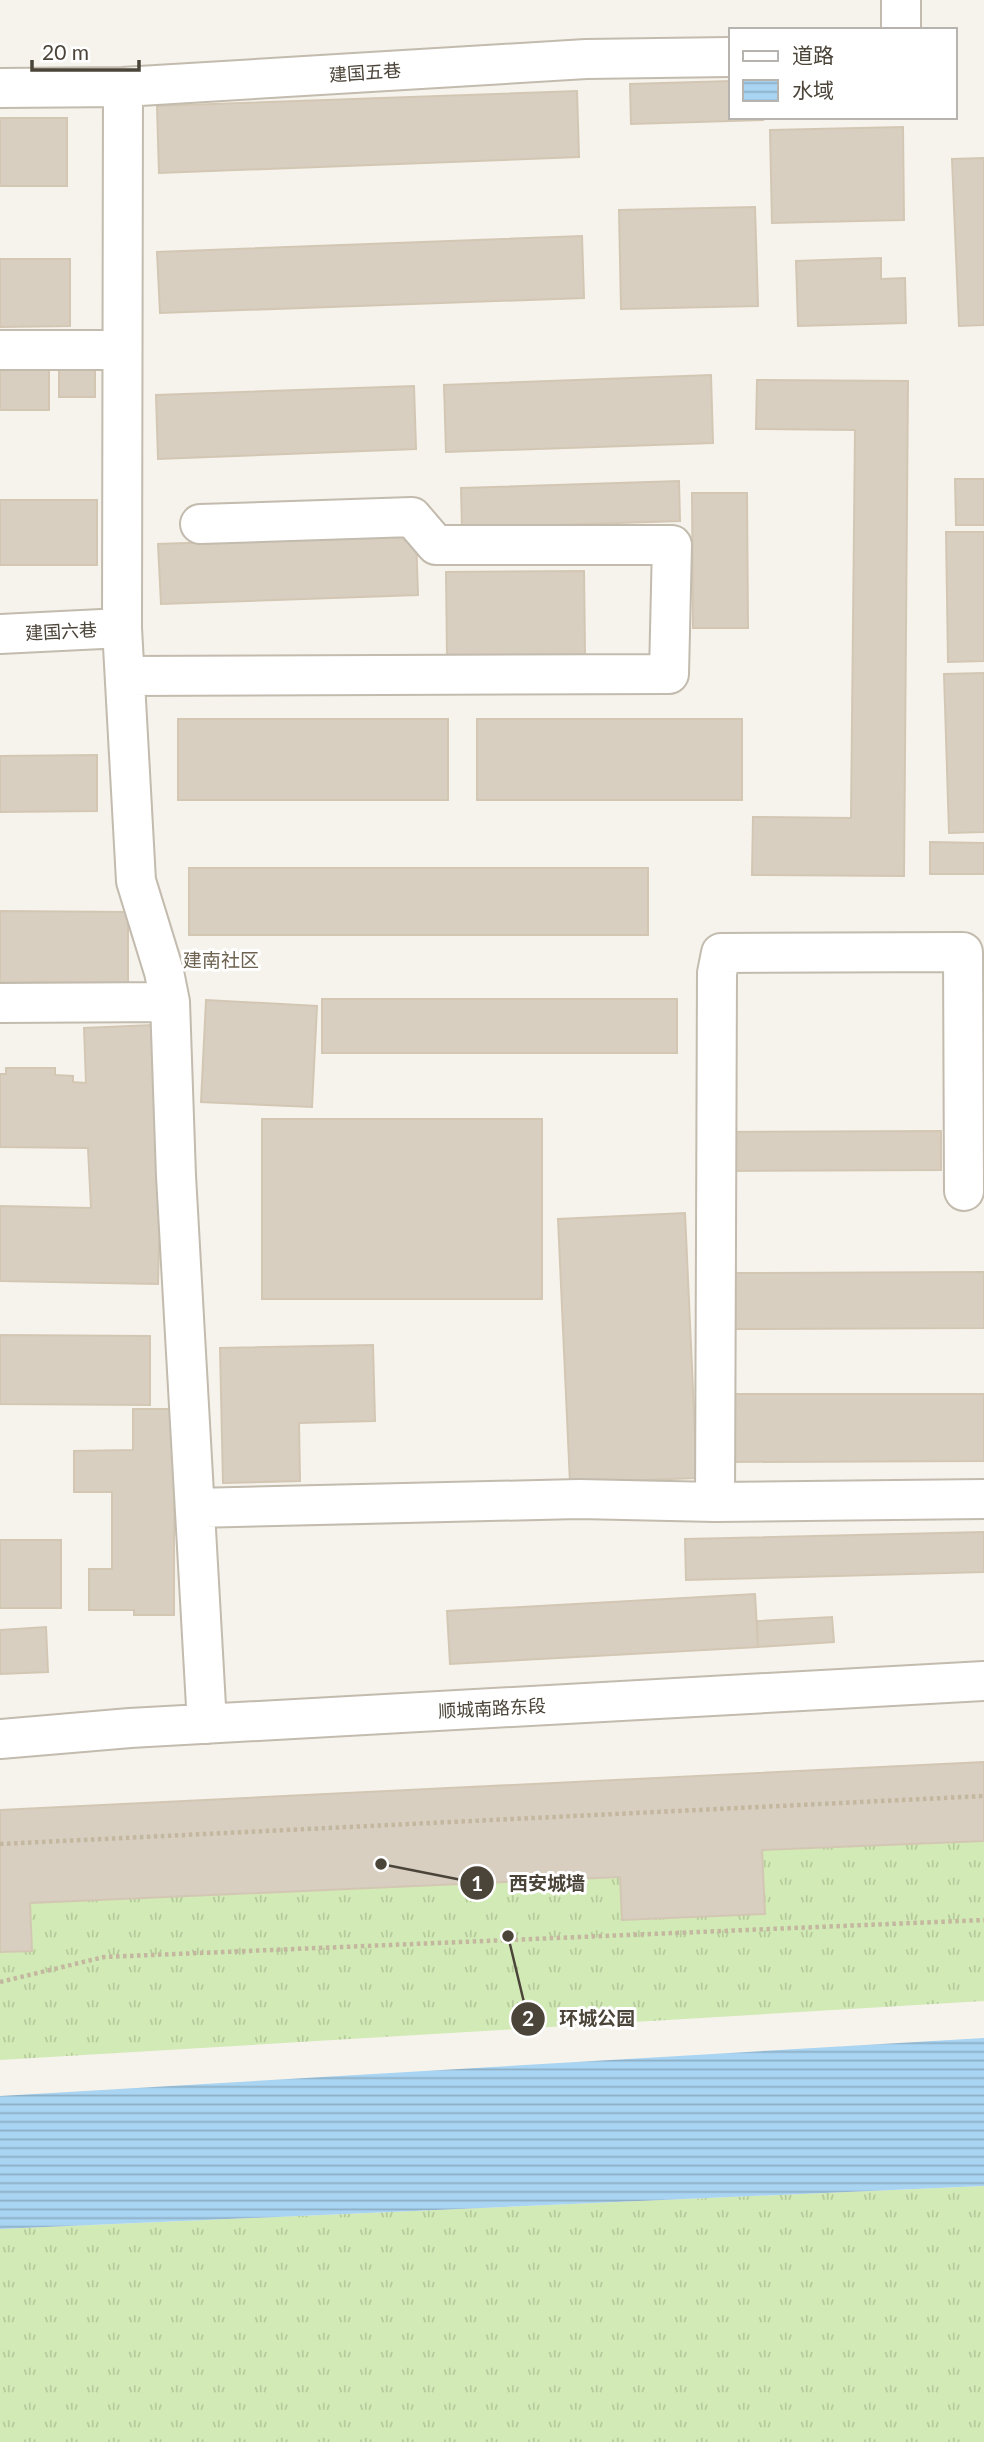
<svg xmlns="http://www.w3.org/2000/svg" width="984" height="2442" font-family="Lato,'Noto Sans SC',sans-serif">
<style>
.grass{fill:url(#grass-tufts)}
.water{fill:url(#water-rules)}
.building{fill:#d8cfc1;stroke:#d3c7b4;stroke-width:2}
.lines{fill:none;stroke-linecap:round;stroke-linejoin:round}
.minor-casing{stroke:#c2bbae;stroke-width:42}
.path{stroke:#c4b79f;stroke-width:4.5;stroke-dasharray:3.5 3.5;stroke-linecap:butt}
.minor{stroke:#fff;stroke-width:38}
.labels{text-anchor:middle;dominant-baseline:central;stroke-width:6;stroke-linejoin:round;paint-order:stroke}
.street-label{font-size:18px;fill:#4b4439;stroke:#fff}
.neighbourhood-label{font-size:19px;fill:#6e6250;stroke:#fff}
.leader{fill:none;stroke:#4b4439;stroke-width:2.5}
.callout-dot{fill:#4b4439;stroke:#fff;stroke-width:2.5}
.mark-label{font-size:21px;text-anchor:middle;font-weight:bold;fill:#fff}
.callout-label{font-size:19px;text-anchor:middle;font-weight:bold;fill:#4b4439;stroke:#fff;stroke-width:6;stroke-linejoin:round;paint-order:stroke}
</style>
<defs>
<pattern id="grass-tufts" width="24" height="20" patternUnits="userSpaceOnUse" patternTransform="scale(1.75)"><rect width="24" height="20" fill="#d2eab5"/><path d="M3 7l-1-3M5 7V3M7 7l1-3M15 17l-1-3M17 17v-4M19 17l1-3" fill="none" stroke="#b6ca9c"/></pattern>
<pattern id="water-rules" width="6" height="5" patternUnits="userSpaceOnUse" patternTransform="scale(1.75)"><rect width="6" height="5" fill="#a9d4f2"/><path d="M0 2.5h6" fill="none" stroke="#8caec5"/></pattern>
</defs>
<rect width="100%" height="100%" fill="#f6f3ec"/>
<!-- grass -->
<path class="grass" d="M984 1841V2001L0 2060V1952L32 1951 30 1903 630 1868 623 1920 765 1914 762 1850Z
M984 2186V2442H0V2229Z"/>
<!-- water -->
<path class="water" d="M984 2038V2186L0 2229V2096Z"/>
<!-- building -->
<path class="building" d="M730 81V117H762L763 120 631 124 630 84Z
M577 91 579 157 159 173 157 106Z
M0 118H67V186H0Z
M903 127 904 220 772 223 770 130Z
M984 158V325L959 326 952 159Z
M755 207 758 306 621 309 619 210Z
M582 236 584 298 160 313 157 252Z
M881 258V279L905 278 906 323 798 326 796 261Z
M0 259H70V326L0 327Z
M95 365V397H59V366Z
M0 366H49V410H0Z
M711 375 713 443 446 452 444 385Z
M757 380 908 381 904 876 752 875 753 817 851 818 855 430 756 429Z
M414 386 416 449 158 459 156 395Z
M955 479H984V525H956Z
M679 481 680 521 462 528 461 488Z
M692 493H747L748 628H693Z
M0 500H97V565H0Z
M946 532H984V661L948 662Z
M416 535 418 595 161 604 158 544Z
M584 571 585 655 447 657 446 572Z
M984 673V832L949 833 944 674Z
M178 719H448V800H178Z
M477 719H742V800H477Z
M97 755V811L0 812V756Z
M930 842 984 843V874H930Z
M189 868H648V935H189Z
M0 911 128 912V983L0 982Z
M322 999H677V1053H322Z
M206 1000 317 1006 312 1107 201 1102Z
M152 1025 160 1209 158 1284 0 1281V1206L91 1208 88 1148 0 1147V1074H6V1068H55V1075L73 1076V1082L86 1083 84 1028Z
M262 1119H542V1299H262Z
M941 1131V1170L724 1171V1132Z
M685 1213 697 1478 570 1483 558 1219Z
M984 1272V1328L733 1329V1273Z
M0 1335 150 1336V1405L0 1404Z
M373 1345 375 1421 299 1423 300 1481 223 1483 220 1348Z
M732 1394H984V1461L732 1462Z
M133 1409H174V1615H134V1610H89V1569H112V1492H74V1451L133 1450Z
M984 1532V1572L686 1580 685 1539Z
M0 1540H61V1608H0Z
M755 1594 758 1647 450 1664 447 1611Z
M832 1617 834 1642 758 1647 757 1621Z
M46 1627 48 1672 0 1674V1630Z
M984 1762V1841L762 1850 765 1914 622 1920 620 1877 30 1903 32 1951 0 1952V1810Z"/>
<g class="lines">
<!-- minor casing -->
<g class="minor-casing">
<path id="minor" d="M901 0V30
M123 87 122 628 136 881 164 972 170 1002 176 1176 207 1724
M0 88 123 87 586 59 730 57
M0 350H122
M0 634 122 628
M125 676 669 674 672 545H436L412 517 200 524
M0 1003 170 1002
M715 1502 717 973 721 953 963 952 964 1191
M195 1508 579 1499 715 1502 984 1499
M0 1739 130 1728 984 1681"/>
</g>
<!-- path -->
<path class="path" d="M0 1844 984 1796
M0 1982 104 1957 984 1920"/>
<!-- minor -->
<use href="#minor" class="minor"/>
</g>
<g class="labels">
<!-- street labels -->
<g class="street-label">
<text transform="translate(365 72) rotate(-4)">建国五巷</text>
<text transform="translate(61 631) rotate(-3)">建国六巷</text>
<text transform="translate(492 1708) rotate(-3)">顺城南路东段</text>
</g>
<!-- neighbourhood labels -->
<g class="neighbourhood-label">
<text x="221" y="959">建南社区</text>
</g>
</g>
<!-- callouts -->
<path class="leader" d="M381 1864L477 1883M508 1936L528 2019"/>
<g class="callout-dot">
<circle cx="381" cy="1864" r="7"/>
<circle cx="508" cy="1936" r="7"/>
<circle cx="477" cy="1883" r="18"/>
<circle cx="528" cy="2019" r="18"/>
</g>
<g class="mark-label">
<text x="477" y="1891">1</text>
<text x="528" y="2026">2</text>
</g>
<g class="callout-label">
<text x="547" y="1890">西安城墙</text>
<text x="597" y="2025">环城公园</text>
</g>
<!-- legend -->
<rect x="729" y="28" width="228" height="91" fill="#ffffff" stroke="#b7b4b0" stroke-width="2"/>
<rect x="743" y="51" width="35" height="10" fill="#ffffff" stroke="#b7b4b0" stroke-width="2"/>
<text x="792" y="63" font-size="21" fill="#4b4439">道路</text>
<rect x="743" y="80" width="35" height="21" fill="url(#water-rules)" stroke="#b7b4b0" stroke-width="2"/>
<text x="792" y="98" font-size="21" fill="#4b4439">水域</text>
<!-- scale -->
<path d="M32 60v10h107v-10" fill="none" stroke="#4b4439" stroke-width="3.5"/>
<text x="42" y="60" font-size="21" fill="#4b4439" stroke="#ffffff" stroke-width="5" paint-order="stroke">20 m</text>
</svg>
